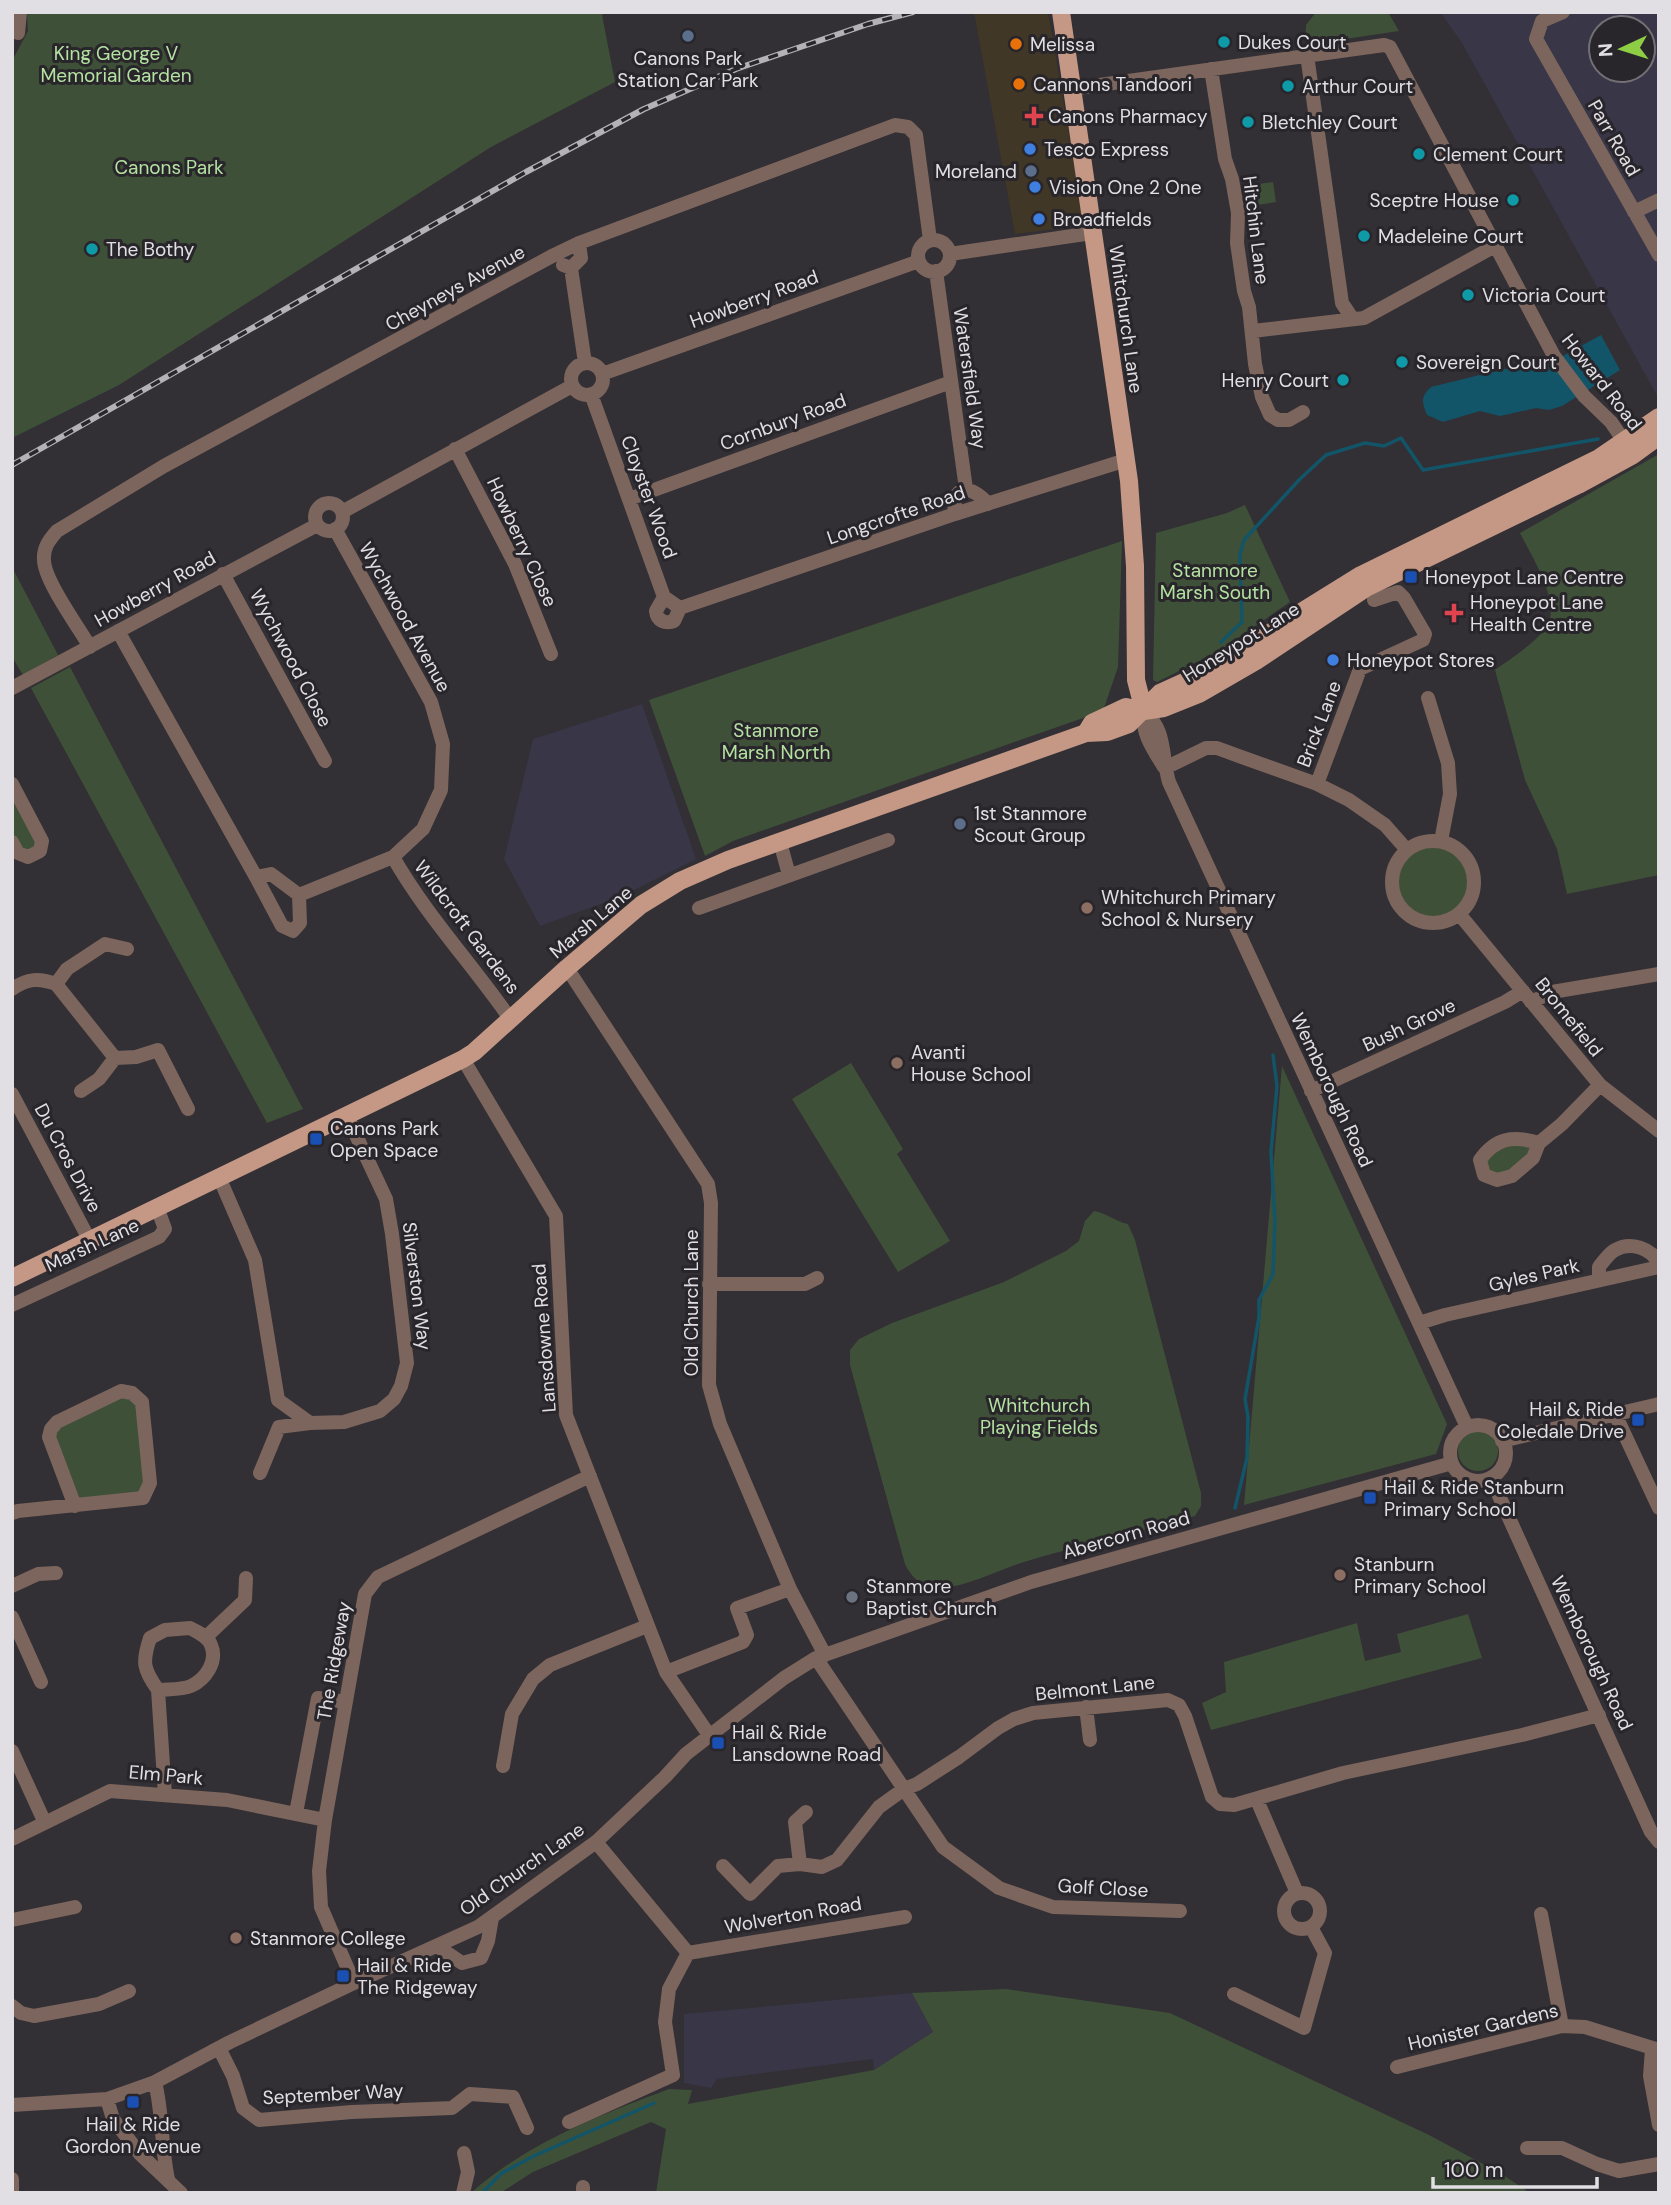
<svg xmlns="http://www.w3.org/2000/svg" width="1671" height="2205" font-family="'DM Sans',sans-serif">
<style>
.commercial{fill:#403726}
.industrial{fill:#383647;fill-rule:evenodd}
.green{fill:#3f5038}
.water{fill:#135568}
.lines{fill:none;stroke-linecap:round;stroke-linejoin:round}
.stream{stroke:#135568;stroke-width:3.5}
.minor{stroke:#7b655c;stroke-width:14}
.major{stroke:#c49885;stroke-width:18}
.rail-casing{stroke:#b4b2b7;stroke-width:6}
.rail{stroke:#28252b;stroke-width:3.5;stroke-dasharray:10;stroke-linecap:butt}
.service-dot{fill:#5c6f8a;stroke:#28252b;stroke-width:2.5}
.culture-dot{fill:#0f9aa8;stroke:#28252b;stroke-width:2.5}
.food-dot{fill:#e8710a;stroke:#28252b;stroke-width:2.5}
.health-dot{fill:#e0444e;stroke:#28252b;stroke-width:2.5}
.shop-dot{fill:#3f7fe0;stroke:#28252b;stroke-width:2.5}
.transit-dot{fill:#1a4fb4;stroke:#28252b;stroke-width:2.5}
.education-dot{fill:#8d6e63;stroke:#28252b;stroke-width:2.5}
.worship-dot{fill:#6b7280;stroke:#28252b;stroke-width:2.5}
.labels{text-anchor:middle;dominant-baseline:central;stroke-width:6;stroke-linejoin:round;paint-order:stroke}
.poi-label{font-size:19px;fill:#e1dfe3;stroke:#28252b;text-anchor:start}
.park-label{font-size:19px;fill:#b4e2a1;stroke:#28252b}
.street-label{font-size:19px;fill:#e1dfe3;stroke:#28252b}
</style>
<rect width="100%" height="100%" fill="#322f35"/>
<!-- commercial -->
<path class="commercial" d="M974 12H1048L1083 217 1082 223 1079 226 1015 234Z"/>
<!-- industrial -->
<path class="industrial" d="M1440 12H1659V399L1462 43ZM1601 28H1643V70H1601Z
M642 704 696 859 620 897 540 926 504 859 533 739Z
M912 1993 933 2032 874 2070 873 2059 717 2079 711 2088 684 2083V2014Z"/>
<!-- green -->
<path class="green" d="M27 12H607L602 15 615 82 491 147 119 385 12 438V61L28 31Z
M1316 12H1388L1399 31 1305 45 1306 25Z
M1273 182 1276 202 1245 207 1242 186Z
M1659 454V875L1567 894 1557 849 1525 780 1495 670C1510 659 1542 639 1549 622 1558 597 1531 555 1520 533Z
M1245 505 1290 602 1219 651 1157 682 1153 680 1156 533 1227 513Z
M1122 541 1118 667 1103 711 733 841 705 856 649 700Z
M12 567 58 655 23 675 12 657Z
M70 667 303 1109 267 1123 31 688Z
M12 797 38 846 22 852 12 833Z
M1396 882a37 37 0 1 1 74 0a37 37 0 1 1-74 0Z
M851 1063 903 1149 897 1154 950 1241 898 1272 792 1099Z
M1282 1066 1447 1424 1436 1454 1244 1505Z
M1524 1140 1534 1149 1510 1173H1494L1488 1169 1487 1153Z
M1094 1211C1107 1213 1114 1221 1128 1224L1135 1240 1201 1493V1506L1195 1516C1138 1532 1080 1545 1024 1562 999 1570 968 1586 942 1588 925 1590 912 1579 905 1564L850 1365V1350L859 1339 892 1323 1004 1282 1066 1251 1079 1241 1085 1221Z
M122 1396 136 1403 146 1480 137 1495 81 1501 54 1440 60 1425Z
M1458 1451a20 20 0 1 1 40 0a20 20 0 1 1-40 0Z
M1468 1614 1482 1658 1211 1730 1202 1703 1226 1692 1224 1662 1357 1623 1365 1661 1401 1652 1397 1634Z
M1006 1989 1170 2013 1429 2135 1500 2173 1530 2193H656L666 2129 651 2122 533 2172 500 2193H471C527 2143 600 2115 669 2089L692 2090 688 2104 874 2070 933 2032 912 1993Z"/>
<!-- water -->
<path class="water" d="M1601 335 1620 370 1562 406 1549 410 1536 408 1500 416 1480 411 1443 422 1427 415C1422 403 1420 397 1431 387L1504 369 1541 368Z"/>
<g class="lines">
<!-- stream -->
<path class="stream" d="M1221 642 1242 622 1240 555 1244 540 1300 479 1326 455 1365 443 1384 446 1401 438 1423 470 1598 439
M1235 1508 1247 1458 1248 1417 1245 1399 1259 1317V1300L1273 1274 1275 1222 1271 1152 1277 1086 1273 1055
M482 2193 502 2173 536 2155 654 2103"/>
<!-- minor -->
<path class="minor" d="M1563 12 1542 21 1536 39 1659 255
M18 33 20 12
M1307 55 1342 303 1352 318
M1211 69 1225 159 1232 179 1238 213 1237 243 1244 291 1249 307 1255 364 1262 397 1270 415 1278 420H1289L1303 412
M1071 89 1384 45 1390 47 1554 356 1584 396 1611 422 1630 450
M1634 212 1659 200
M918 256a16 16 0 1 1 32 0a16 16 0 1 1-32 0Z
M950 254 1092 233
M563 265 571 268 581 258 579 243
M571 268 585 363
M936 271 966 489
M1253 331 1364 318 1495 246
M571 379a16 16 0 1 1 32 0a16 16 0 1 1-32 0Z
M602 374 919 261
M591 394 664 597 680 608 955 514 1126 460
M455 449 515 564 551 654
M629 499 951 382
M315 517a14 14 0 1 1 28 0a14 14 0 1 1-28 0Z
M342 512 572 386
M955 514C951 484 971 484 988 504
M223 574 325 761
M664 597 656 611C657 621 665 624 674 621L680 608
M118 631 256 877 271 874 299 895 393 857 423 829 441 790 443 744 431 702 335 529
M90 647C79 628 44 580 44 560 43 548 49 540 57 531L164 466 554 255 579 243 895 125 908 127 916 135 930 240
M12 688 317 525
M1428 698 1448 763 1450 794 1441 841
M1144 711C1167 731 1161 755 1169 782L1467 1427
M1144 711C1141 733 1153 749 1164 767
M1165 768 1206 748H1217L1236 755 1317 784 1349 800 1385 825 1407 850
M12 784 42 841 40 851 28 857 18 853 12 842
M1317 784 1360 669 1423 640 1425 634 1404 598 1398 592 1374 600
M1392 882a41 41 0 1 1 82 0a41 41 0 1 1-82 0Z
M780 842 789 875
M393 857C426 915 473 965 511 1020
M256 877 282 926 293 931 300 923 299 895
M699 908 888 840
M1460 915 1600 1085 1659 1131
M567 968 708 1184 711 1203 709 1385 720 1424 790 1589 825 1655
M56 984 67 969 105 944 127 949
M12 989C28 978 39 978 56 984L115 1058
M1531 1002 1552 992 1659 974
M463 1059 556 1216 566 1415 666 1672 709 1735
M81 1091 99 1079 115 1058 136 1057 158 1050 188 1109
M1311 1091 1505 1002 1523 991
M12 1094 90 1241
M1539 1143C1513 1135 1495 1138 1480 1160L1484 1175 1497 1180 1512 1176 1533 1158 1539 1143 1562 1124 1600 1085
M219 1177 255 1260 278 1400 310 1423 344 1422 380 1411 394 1399 401 1386 407 1363 392 1234 386 1199 347 1116
M1599 1280V1267C1603 1262 1609 1253 1615 1250 1630 1241 1652 1248 1659 1264
M709 1284H805L817 1278
M12 1305 159 1237 165 1229 157 1207
M1419 1323 1445 1315 1659 1267
M1615 1414 1659 1508
M1450 1453a28 28 0 1 1 56 0a28 28 0 1 1-56 0Z
M1502 1441 1659 1404
M260 1473 279 1427 310 1423
M1491 1478 1651 1832 1659 1842
M12 1513 18 1511 143 1498 150 1483 142 1402 132 1393 121 1391 57 1422 51 1429 49 1437 75 1506
M12 1586 38 1574 56 1573
M12 1617 41 1682
M190 1628C197 1632 208 1636 211 1645 218 1661 206 1679 191 1686 182 1690 168 1689 158 1690 143 1669 142 1662 150 1638L165 1630Z
M206 1637 245 1600 246 1578
M816 1658 943 1847 999 1888 1053 1907 1180 1911
M666 1672 743 1642 747 1635 737 1608 790 1589
M158 1690 165 1794
M1086 1707 1090 1740
M12 1751 45 1823
M503 1766 512 1714 533 1679 550 1665 647 1626
M1257 1800 1297 1893
M296 1813 318 1698 346 1702
M12 1839 110 1791 227 1800 325 1820
M596 1842 688 1953
M800 1864 795 1822 806 1812
M723 1866 750 1894 778 1866 800 1864 822 1867 837 1860 879 1807 904 1789 917 1784 959 1757 998 1728 1014 1719 1033 1713 1168 1700 1179 1705 1185 1716 1212 1797 1220 1804 1234 1805 1343 1773 1522 1735 1599 1715
M1284 1911a18 18 0 1 1 36 0a18 18 0 1 1-36 0Z
M1541 1914 1562 2026
M12 1920 75 1907
M437 1946 462 1963 481 1958 488 1941 492 1918
M688 1953 905 1917
M354 1983 321 1907 319 1871 325 1820 365 1594 378 1577 590 1476
M1234 1994 1304 2028 1325 1953 1311 1927
M12 2006 21 2013 34 2016 99 2004 129 1991
M219 2048 233 2076 243 2108 259 2120 352 2112 452 2108 470 2094 513 2097 527 2128
M1652 2049 1650 2076 1659 2125
M1397 2067 1562 2026 1585 2027 1659 2050
M155 2082C163 2114 161 2147 168 2179
M107 2099 113 2119 140 2154 181 2193
M12 2105 107 2099 155 2082 230 2042 354 1983 478 1927 596 1842 665 1777 686 1754 784 1678 816 1658 1031 1582 1452 1463
M569 2122 673 2075 665 2022 669 1989 688 1953
M1527 2148H1562L1597 2164 1619 2171 1659 2164
M12 2179V2193
M583 2187V2193
M463 2193 468 2172 464 2153"/>
<!-- major -->
<path class="major" d="M1061 12 1129 481 1135 566 1136 680 1144 711
M1086 733 1092 723 1126 707 1144 711 1164 708 1199 694 1256 661 1366 588 1578 485 1633 455 1659 436
M12 1278 463 1059 474 1052 567 968 641 905 680 881 728 860 1086 733 1107 732 1129 724 1160 693 1193 678 1244 651 1295 616 1361 575 1599 458 1659 417"/>
<!-- rail casing -->
<g class="rail-casing">
<path id="rail" d="M12 465 526 172 644 109 736 69 868 24 913 12"/>
</g>
<!-- rail -->
<use href="#rail" class="rail"/>
</g>
<!-- markers -->
<g class="service-dot">
<circle cx="688" cy="36" r="7"/>
<circle cx="1031" cy="171" r="7"/>
<circle cx="960" cy="824" r="7"/>
</g>
<g class="culture-dot">
<circle cx="1224" cy="42" r="7"/>
<circle cx="1288" cy="86" r="7"/>
<circle cx="1248" cy="122" r="7"/>
<circle cx="1419" cy="154" r="7"/>
<circle cx="1513" cy="200" r="7"/>
<circle cx="1364" cy="236" r="7"/>
<circle cx="92" cy="249" r="7"/>
<circle cx="1468" cy="295" r="7"/>
<circle cx="1402" cy="362" r="7"/>
<circle cx="1343" cy="380" r="7"/>
</g>
<g class="food-dot">
<circle cx="1016" cy="44" r="7"/>
<circle cx="1019" cy="84" r="7"/>
</g>
<g class="health-dot">
<path d="M1030.5 105.5h7v7h7v7h-7v7h-7v-7h-7v-7h7z"/>
<path d="M1450.5 602.5h7v7h7v7h-7v7h-7v-7h-7v-7h7z"/>
</g>
<g class="shop-dot">
<circle cx="1030" cy="149" r="7"/>
<circle cx="1035" cy="187" r="7"/>
<circle cx="1039" cy="219" r="7"/>
<circle cx="1333" cy="660" r="7"/>
</g>
<g class="transit-dot">
<rect x="1404" y="570" width="14" height="14" rx="3.5"/>
<rect x="309" y="1132" width="14" height="14" rx="3.5"/>
<rect x="1631" y="1413" width="14" height="14" rx="3.5"/>
<rect x="1363" y="1491" width="14" height="14" rx="3.5"/>
<rect x="711" y="1736" width="14" height="14" rx="3.5"/>
<rect x="336" y="1969" width="14" height="14" rx="3.5"/>
<rect x="126" y="2095" width="14" height="14" rx="3.5"/>
</g>
<g class="education-dot">
<circle cx="1087" cy="908" r="7"/>
<circle cx="897" cy="1063" r="7"/>
<circle cx="1340" cy="1575" r="7"/>
<circle cx="236" cy="1938" r="7"/>
</g>
<circle class="worship-dot" cx="852" cy="1597" r="7"/>
<g class="labels">
<!-- poi labels -->
<g class="poi-label">
<text x="1238" y="42">Dukes Court</text>
<text x="1030" y="44">Melissa</text>
<text x="688" y="58" text-anchor="middle">Canons Park<tspan x="688" dy="22">Station Car Park</tspan></text>
<text x="1033" y="84">Cannons Tandoori</text>
<text x="1302" y="86">Arthur Court</text>
<text x="1048" y="116">Canons Pharmacy</text>
<text x="1262" y="122">Bletchley Court</text>
<text x="1044" y="149">Tesco Express</text>
<text x="1433" y="154">Clement Court</text>
<text x="1017" y="171" text-anchor="end">Moreland</text>
<text x="1049" y="187">Vision One 2 One</text>
<text x="1499" y="200" text-anchor="end">Sceptre House</text>
<text x="1053" y="219">Broadfields</text>
<text x="1378" y="236">Madeleine Court</text>
<text x="106" y="249">The Bothy</text>
<text x="1482" y="295">Victoria Court</text>
<text x="1416" y="362">Sovereign Court</text>
<text x="1329" y="380" text-anchor="end">Henry Court</text>
<text x="1425" y="577">Honeypot Lane Centre</text>
<text x="1470" y="602">Honeypot Lane<tspan x="1470" dy="22">Health Centre</tspan></text>
<text x="1347" y="660">Honeypot Stores</text>
<text x="974" y="813">1st Stanmore<tspan x="974" dy="22">Scout Group</tspan></text>
<text x="1101" y="897">Whitchurch Primary<tspan x="1101" dy="22">School &amp; Nursery</tspan></text>
<text x="911" y="1052">Avanti<tspan x="911" dy="22">House School</tspan></text>
<text x="330" y="1128">Canons Park<tspan x="330" dy="22">Open Space</tspan></text>
<text x="1624" y="1409" text-anchor="end">Hail &amp; Ride<tspan x="1624" dy="22">Coledale Drive</tspan></text>
<text x="1384" y="1487">Hail &amp; Ride Stanburn<tspan x="1384" dy="22">Primary School</tspan></text>
<text x="1354" y="1564">Stanburn<tspan x="1354" dy="22">Primary School</tspan></text>
<text x="866" y="1586">Stanmore<tspan x="866" dy="22">Baptist Church</tspan></text>
<text x="732" y="1732">Hail &amp; Ride<tspan x="732" dy="22">Lansdowne Road</tspan></text>
<text x="250" y="1938">Stanmore College</text>
<text x="357" y="1965">Hail &amp; Ride<tspan x="357" dy="22">The Ridgeway</tspan></text>
<text x="133" y="2124" text-anchor="middle">Hail &amp; Ride<tspan x="133" dy="22">Gordon Avenue</tspan></text>
</g>
<!-- park labels -->
<g class="park-label">
<text x="116" y="53">King George V<tspan x="116" dy="22">Memorial Garden</tspan></text>
<text x="169" y="167">Canons Park</text>
<text x="1215" y="570">Stanmore<tspan x="1215" dy="22">Marsh South</tspan></text>
<text x="776" y="730">Stanmore<tspan x="776" dy="22">Marsh North</tspan></text>
<text x="1039" y="1405">Whitchurch<tspan x="1039" dy="22">Playing Fields</tspan></text>
</g>
<!-- street labels -->
<g class="street-label">
<text transform="translate(1614 138) rotate(60)">Parr Road</text>
<text transform="translate(1256 230) rotate(83)">Hitchin Lane</text>
<text transform="translate(455 288) rotate(-29)">Cheyneys Avenue</text>
<text transform="translate(754 299) rotate(-20)">Howberry Road</text>
<text transform="translate(1126 319) rotate(82)">Whitchurch Lane</text>
<text transform="translate(970 378) rotate(82)">Watersfield Way</text>
<text transform="translate(1602 382) rotate(52)">Howard Road</text>
<text transform="translate(783 422) rotate(-20)">Cornbury Road</text>
<text transform="translate(649 497) rotate(70)">Cloyster Wood</text>
<text transform="translate(896 515) rotate(-19)">Longcrofte Road</text>
<text transform="translate(522 542) rotate(65)">Howberry Close</text>
<text transform="translate(155 589) rotate(-29)">Howberry Road</text>
<text transform="translate(405 617) rotate(61)">Wychwood Avenue</text>
<text transform="translate(1241 642) rotate(-32)">Honeypot Lane</text>
<text transform="translate(291 658) rotate(62)">Wychwood Close</text>
<text transform="translate(1319 724) rotate(-69)">Brick Lane</text>
<text transform="translate(591 922) rotate(-40)">Marsh Lane</text>
<text transform="translate(467 927) rotate(53)">Wildcroft Gardens</text>
<text transform="translate(1569 1017) rotate(51)">Bromefield</text>
<text transform="translate(1409 1025) rotate(-25)">Bush Grove</text>
<text transform="translate(1332 1090) rotate(65)">Wemborough Road</text>
<text transform="translate(68 1158) rotate(62)">Du Cros Drive</text>
<text transform="translate(92 1245) rotate(-25)">Marsh Lane</text>
<text transform="translate(1534 1275) rotate(-13)">Gyles Park</text>
<text transform="translate(417 1286) rotate(83)">Silverston Way</text>
<text transform="translate(691 1303) rotate(-90)">Old Church Lane</text>
<text transform="translate(544 1338) rotate(-94)">Lansdowne Road</text>
<text transform="translate(1126 1535) rotate(-16)">Abercorn Road</text>
<text transform="translate(1592 1653) rotate(65)">Wemborough Road</text>
<text transform="translate(334 1661) rotate(-80)">The Ridgeway</text>
<text transform="translate(1095 1688) rotate(-6)">Belmont Lane</text>
<text transform="translate(166 1775) rotate(5)">Elm Park</text>
<text transform="translate(522 1869) rotate(-35)">Old Church Lane</text>
<text transform="translate(1103 1888) rotate(3)">Golf Close</text>
<text transform="translate(793 1915) rotate(-10)">Wolverton Road</text>
<text transform="translate(1483 2027) rotate(-13)">Honister Gardens</text>
<text transform="translate(333 2094) rotate(-3)">September Way</text>
</g>
</g>
<!-- border -->
<rect width="1671" height="2205" fill="none" stroke="#e1dfe3" stroke-width="28"/>
<!-- north arrow -->
<g transform="translate(1622 49) rotate(266)"><circle r="33" fill="#28252b" stroke="#726f75" stroke-width="2"/>
<path d="M0-5L12 26L0 18L-12 26Z" fill="#8dce44"/>
<text y="-10" font-size="19" font-weight="bold" text-anchor="middle" fill="#e1dfe3">N</text>
</g>
<!-- scale -->
<path d="M1433 2177v10h164v-10" fill="none" stroke="#e1dfe3" stroke-width="3.5"/>
<text x="1444" y="2177" font-size="21" fill="#e1dfe3" stroke="#28252b" stroke-width="5" paint-order="stroke">100 m</text>
</svg>
